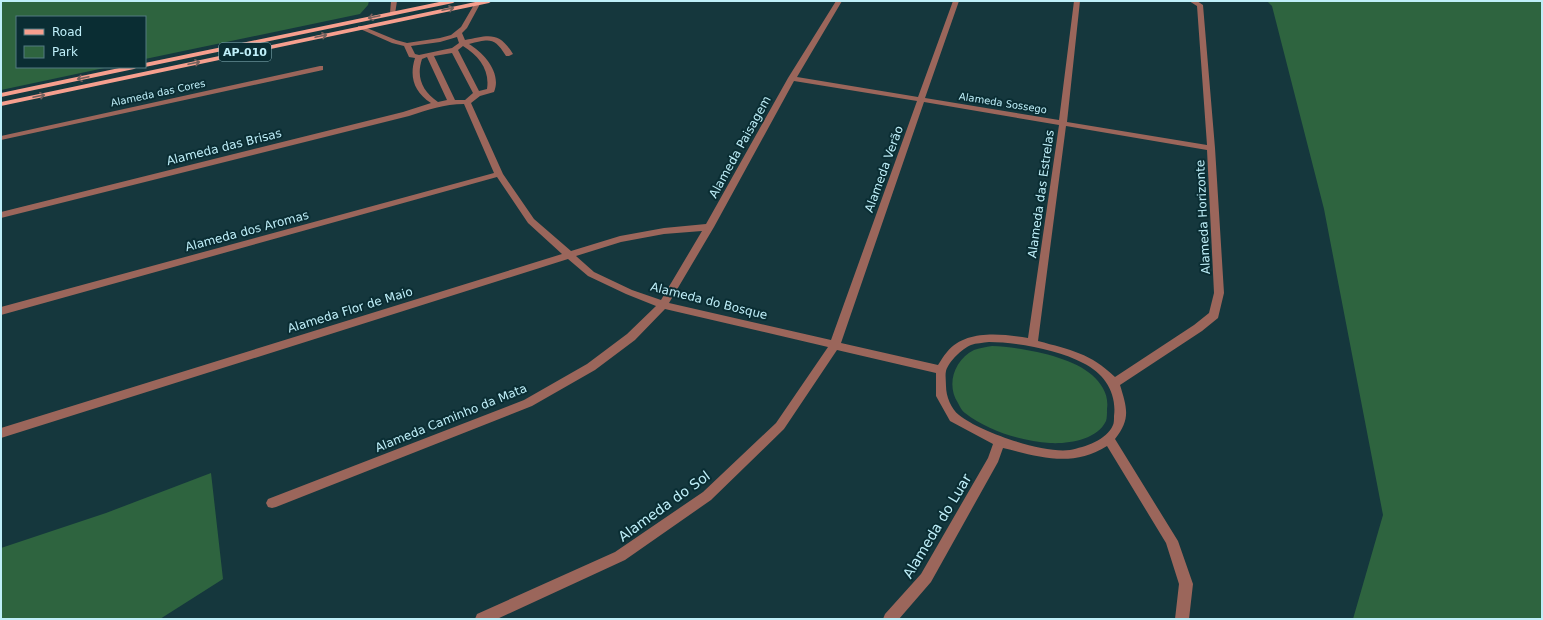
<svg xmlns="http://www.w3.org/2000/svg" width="1543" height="620" font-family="'DejaVu Sans',sans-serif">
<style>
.green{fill:#2e643f}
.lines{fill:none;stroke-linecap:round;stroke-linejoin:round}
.minor{fill:#9b665b;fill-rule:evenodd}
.major{fill:#f69f8e;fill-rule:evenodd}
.oneway{stroke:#74605c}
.labels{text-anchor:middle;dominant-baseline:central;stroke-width:4;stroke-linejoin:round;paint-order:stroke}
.far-street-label{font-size:10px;fill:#bfeff9;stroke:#0a2d33}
.shield{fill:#0a2d33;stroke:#89b5be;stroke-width:1}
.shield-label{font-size:11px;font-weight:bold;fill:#bfeff9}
.street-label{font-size:12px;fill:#bfeff9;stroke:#0a2d33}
.near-street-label{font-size:14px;fill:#bfeff9;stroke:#0a2d33}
</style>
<rect width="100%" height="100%" fill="#15373d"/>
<!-- green -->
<path class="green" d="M1 1H369L368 5 360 14 145 59V17H17V67H109L1 90Z
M1267 1H1542V619H1353L1383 515 1324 209 1272 6Z
M992 346C1020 347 1071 356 1092 375 1102 384 1109 395 1107 409 1107 413 1107 418 1106 421 1097 440 1068 444 1050 443 1021 441 988 431 965 413 962 411 960 407 958 403 946 385 954 360 974 350 979 348 986 347 992 346Z
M211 473 223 579 160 619H1V548L106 513Z"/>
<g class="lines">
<!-- minor -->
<path class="minor" d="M391 1H397L395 14 390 13Z
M836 1H842L797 77 918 97 953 1H959L925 98 1059 120 1074 1H1080L1067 122 1207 145 1197 6 1189 1H1197L1203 5 1215 148 1224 293 1218 318 1202 331 1120 385C1127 408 1131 419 1115 439L1178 541 1193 584 1189 619H1175L1179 584 1166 543 1107 446C1072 468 1040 457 1003 448L998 462 931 582 899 619H883L885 614 921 574 988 458 993 444 950 421 936 396V373L837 350 784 429 711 500 625 560 497 619H475L477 614 615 552 703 492 776 423 828 347 665 309 635 340 595 370 532 406 276 507 272 508 268 507 266 503 268 499 524 400 587 364 627 334 656 306 626 294 588 276 568 259 1 438V428L562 254 528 223 497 177 1 315V307L494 173 464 104C444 104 428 110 409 116L1 218V212L403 112 431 103C414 92 409 77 415 58L409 57 404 46 392 43 358 28V26H362L396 40 407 43 440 38 451 35 461 27 475 3H479L480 4 467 28 462 33 465 40C489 35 499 31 513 54L509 56H506C494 37 490 39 469 44 484 53 502 73 494 92L480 96 471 103 503 174 534 219 571 251 620 236 664 228 706 224 788 78ZM457 37 459 43 452 48 419 55 415 54 411 46 440 42ZM463 46C479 56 490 70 487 89L479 91 458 50ZM452 53 473 93 465 100H455L434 56ZM427 57 447 100 438 102C422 91 416 77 422 59ZM794 81 917 101 831 340 669 303 714 227ZM924 102 1059 125 1028 338C1002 334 966 329 947 352 943 356 941 361 938 365L841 343ZM1066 126 1207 150 1214 293 1209 313 1194 325 1115 377C1090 353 1071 350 1038 341ZM702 231 661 300 632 290 594 272 576 256 621 242 664 234ZM989 342C1016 342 1059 350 1083 363 1104 373 1117 393 1114 416 1114 419 1114 423 1113 425 1107 440 1085 447 1070 450 1044 454 980 432 959 415 951 409 946 396 946 386 946 381 945 375 946 371 949 361 962 349 971 345 976 343 983 343 989 342Z
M320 66H323V70L1 140V136Z"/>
<!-- major -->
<path class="major" d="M444 1H456L453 3 145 67H144L145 63Z
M480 1H492L489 3 1 106V102Z
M124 67H138L134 69 1 97V93Z"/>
</g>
<!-- one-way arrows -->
<defs><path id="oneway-shaft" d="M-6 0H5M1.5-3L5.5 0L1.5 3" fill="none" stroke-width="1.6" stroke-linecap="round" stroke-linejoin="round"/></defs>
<g class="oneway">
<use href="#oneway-shaft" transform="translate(448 9) rotate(-12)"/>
<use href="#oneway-shaft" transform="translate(374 17) rotate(168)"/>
<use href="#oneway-shaft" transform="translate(321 36) rotate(-12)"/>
<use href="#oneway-shaft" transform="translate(194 63) rotate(-12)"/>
<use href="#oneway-shaft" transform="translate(83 78) rotate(168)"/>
<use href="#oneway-shaft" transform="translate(39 96) rotate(-12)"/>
</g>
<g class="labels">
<!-- far-street labels -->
<g class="far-street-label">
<text transform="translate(158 93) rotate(-12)">Alameda das Cores</text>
<text transform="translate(1003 103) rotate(9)">Alameda Sossego</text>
</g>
<!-- shield labels -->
<rect class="shield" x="219" y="43" width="52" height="18" rx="3"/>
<g class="shield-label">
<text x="245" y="52">AP-010</text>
</g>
<!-- street labels -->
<g class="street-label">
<text transform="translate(224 147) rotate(-14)">Alameda das Brisas</text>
<text transform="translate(740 147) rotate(-61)">Alameda Paisagem</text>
<text transform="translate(884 169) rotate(-70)">Alameda Verão</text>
<text transform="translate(1041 194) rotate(-82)">Alameda das Estrelas</text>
<text transform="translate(1203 217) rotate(-93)">Alameda Horizonte</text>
<text transform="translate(247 231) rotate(-15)">Alameda dos Aromas</text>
<text transform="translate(709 301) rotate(14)">Alameda do Bosque</text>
<text transform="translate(350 310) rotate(-17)">Alameda Flor de Maio</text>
<text transform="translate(451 418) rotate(-22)">Alameda Caminho da Mata</text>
</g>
<!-- near-street labels -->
<g class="near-street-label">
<text transform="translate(664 506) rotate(-36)">Alameda do Sol</text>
<text transform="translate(937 526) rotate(-59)">Alameda do Luar</text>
</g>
</g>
<!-- border -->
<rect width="1543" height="620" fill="none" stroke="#bfeff9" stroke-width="4"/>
<!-- legend -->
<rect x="16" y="16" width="130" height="52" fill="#0a2d33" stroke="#527b82"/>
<rect x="24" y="29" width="20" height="6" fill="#f69f8e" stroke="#527b82"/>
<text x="52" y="36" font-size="12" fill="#bfeff9">Road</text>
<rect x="24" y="46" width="20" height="12" fill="#2e643f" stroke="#527b82"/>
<text x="52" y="56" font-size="12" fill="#bfeff9">Park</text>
</svg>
